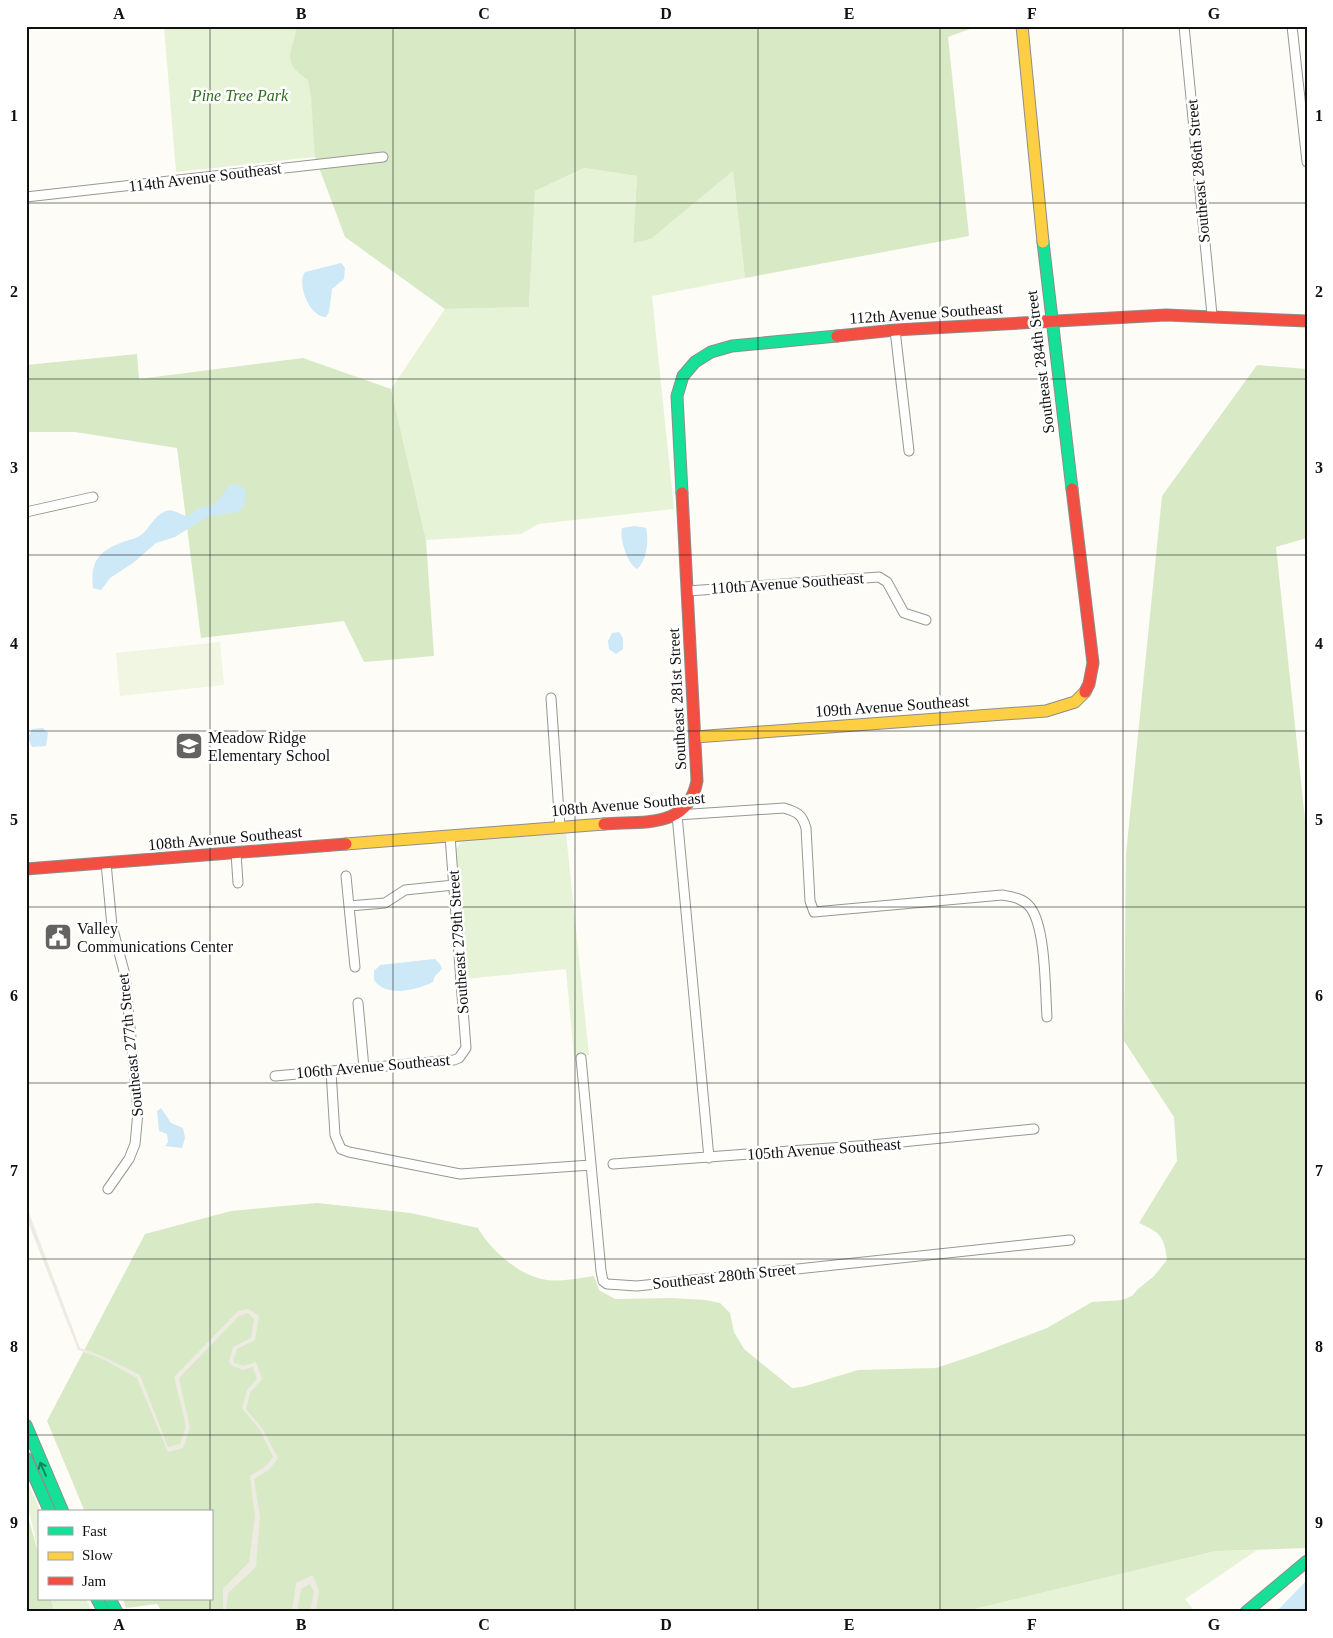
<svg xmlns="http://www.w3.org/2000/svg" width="1333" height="1638" font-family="'Times New Roman',serif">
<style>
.green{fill:#e7f3d7}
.forest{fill:#d8eac5}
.pitch{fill:#f0f6e1}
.plaza{fill:#edebe2}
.water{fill:#cde8f7}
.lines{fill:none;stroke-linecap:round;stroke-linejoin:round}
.street-casing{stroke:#979795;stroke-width:11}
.fast-casing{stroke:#8e8d8b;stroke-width:13}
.slow-casing{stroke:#8e8d8b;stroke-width:13}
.jam-casing{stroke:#8e8d8b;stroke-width:13}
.street{stroke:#fffffe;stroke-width:9}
.fast{stroke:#16e098;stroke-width:11}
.slow{stroke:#ffcf43;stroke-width:11}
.jam{stroke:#f24e42;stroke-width:11}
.oneway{stroke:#14835b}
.grid{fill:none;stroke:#111;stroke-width:1;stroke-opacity:0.55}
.labels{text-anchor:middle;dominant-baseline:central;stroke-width:5;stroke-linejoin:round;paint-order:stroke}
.park-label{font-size:16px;font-style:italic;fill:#2f6b1f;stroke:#fff}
.street-label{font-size:16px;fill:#111;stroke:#fff}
.poi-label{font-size:16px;fill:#111;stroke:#fff;text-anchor:start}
.neatline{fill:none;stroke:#111;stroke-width:2}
.grid-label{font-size:16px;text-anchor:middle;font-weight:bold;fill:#111}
</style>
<rect width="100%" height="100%" fill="#fdfcf7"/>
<!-- green -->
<path class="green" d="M164 26H484L492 138 176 172Z
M584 168 637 176 633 242 651 239 733 171 745 278 652 296 674 509 538 524 521 534 426 540 391 389 445 309 529 307 535 191Z
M566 833 589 1055 574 1057 566 969 465 979 454 852 461 842Z
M26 1479 41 1512H39V1555L26 1497Z
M1257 1550 1185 1599 1195 1612H962L1216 1551Z
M51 1599H86L93 1612H54Z"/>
<!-- forest -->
<path class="forest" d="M297 26H978L948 37 969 236 745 278 733 171 651 239 633 243 637 176 584 168 535 191 529 307 445 309 345 237 315 157 311 97 308 80C280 61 292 54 297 26Z
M137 354 139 379 303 358 391 389 426 540 434 656 364 662 344 621 201 638 177 448 75 432H26V365Z
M1257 365 1307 369V538L1276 547 1307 838V1548L1216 1551 962 1612H162L157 1604 126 1608 123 1599H211V1512H85L47 1421 145 1234 231 1211 317 1203 411 1213 478 1228C491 1251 521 1277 547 1280 561 1282 579 1278 594 1276L599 1290 615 1299 671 1298 706 1300 720 1303 730 1313 734 1332 744 1349 792 1388 802 1387 858 1370 936 1368 975 1355 1047 1328 1092 1302 1122 1300 1132 1296 1138 1289 1154 1276 1167 1260C1164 1236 1161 1233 1139 1223L1177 1161 1174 1117 1124 1041 1126 854 1162 496Z
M26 1510 39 1555V1599H51L54 1612H26Z"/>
<!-- pitch -->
<path class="pitch" d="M220 642 224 685 120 696 116 653Z"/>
<!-- plaza -->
<path class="plaza" d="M26 1185 29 1213 80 1348 102 1356 140 1375 168 1447 180 1444 186 1427 174 1377 238 1311 249 1309 259 1316 255 1340 237 1349 233 1362 243 1366 256 1362 262 1379 250 1393 246 1409 262 1428 278 1458 269 1470 254 1479 260 1517 256 1567 228 1593 226 1612H223V1589L249 1562 255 1517 250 1476 266 1466 273 1457 260 1430 242 1408 247 1390 257 1379 253 1367 243 1370 231 1365 229 1362 233 1347 251 1338 254 1319 248 1313 239 1316 179 1378 190 1428 183 1448 168 1452 137 1378 101 1358 78 1350 26 1217Z
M313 1575 319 1591 316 1612H310L314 1592 310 1584 301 1589 297 1612H292L296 1583Z"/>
<!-- water -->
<path class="water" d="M341 263 345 268 344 279 332 289 329 312 326 317C310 318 296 284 305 272Z
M234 484 239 485 246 491 244 506 238 512 207 517 175 537 156 543 133 563 110 578 101 590 93 588C90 561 99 551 123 542 130 539 136 539 141 535 151 527 153 516 166 511 174 508 180 516 188 516L200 508 215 504 229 486Z
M635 526 646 528C649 540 647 561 637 569 628 565 619 538 622 528Z
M619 632 623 638V649L616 654 609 649 608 641 612 633Z
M43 728 48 733 46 746 32 747 29 740 26 748V732L28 738 32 729Z
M435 959 440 964 442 969 435 976 433 982C417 990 386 998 374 980V971L380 965Z
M161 1108 171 1123 183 1128 185 1138 182 1148 165 1146 168 1142 167 1134 159 1131 157 1111Z
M1307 1580V1612H1276Z"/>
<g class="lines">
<!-- street casing -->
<g class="street-casing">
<path id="street" d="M1184 26 1212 315
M1292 26 1307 162
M26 197 383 157
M895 330 909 451
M26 512 93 497
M688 591 879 577 887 582 904 613 926 620
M551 698 560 827
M236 853 238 883
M106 863 112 926 125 975 138 1112 135 1144 129 1159 108 1189
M346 876 355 967
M349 906 385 903 405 890 454 885
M358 1003 364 1068
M581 1058 601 1271 603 1281 607 1284 637 1286 1070 1240
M331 1071 335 1135 341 1149 349 1152 460 1174 591 1165
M275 1076 454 1060 459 1058 466 1048 450 836
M709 1158 677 815 784 808C797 812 802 814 806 828L810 901 814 912 1002 895C1012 897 1023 898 1030 907 1046 927 1045 990 1047 1017
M613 1164 871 1145 1034 1129"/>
</g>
<!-- fast casing -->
<g class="fast-casing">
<path id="fast" d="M1043 242 1072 489
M682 493 677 396 683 376 695 362 711 352 732 346 837 336
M26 1425 63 1512
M26 1458 50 1512
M97 1599 104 1612
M110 1599 117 1612
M1246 1612 1307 1561"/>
</g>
<!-- slow casing -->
<g class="slow-casing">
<path id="slow" d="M1022 26 1043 242
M695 737 1046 711 1075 702 1085 692
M346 844 604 824"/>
</g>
<!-- jam casing -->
<g class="jam-casing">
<path id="jam" d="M837 336 895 330 1166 315 1307 321
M1072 489 1093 663 1089 684 1085 692
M604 824C643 821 688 829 697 781L682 493
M26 869 346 844"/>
</g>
<!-- street -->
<use href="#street" class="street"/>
<!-- fast -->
<use href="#fast" class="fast"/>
<!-- slow -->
<use href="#slow" class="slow"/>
<!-- jam -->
<use href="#jam" class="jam"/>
</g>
<!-- one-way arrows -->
<defs><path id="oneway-shaft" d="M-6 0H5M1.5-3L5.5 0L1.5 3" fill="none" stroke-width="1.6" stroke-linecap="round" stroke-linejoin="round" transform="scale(1.25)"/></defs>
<use class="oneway" href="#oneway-shaft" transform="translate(43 1469) rotate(-114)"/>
<!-- grid -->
<path class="grid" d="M210 26V1512M393 26V1612M575 26V1612M758 26V1612M940 26V1612M1123 26V1612M26 203H1307M26 379H1307M26 555H1307M26 731H1307M26 907H1307M26 1083H1307M26 1259H1307M26 1435H1307M210 1599V1612"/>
<!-- icons -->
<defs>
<g id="school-square" transform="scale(1.4375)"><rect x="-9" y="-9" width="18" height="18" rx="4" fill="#646362" stroke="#fff"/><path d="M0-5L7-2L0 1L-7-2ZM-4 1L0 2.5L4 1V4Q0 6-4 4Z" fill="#fff"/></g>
<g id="civic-square" transform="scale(1.4375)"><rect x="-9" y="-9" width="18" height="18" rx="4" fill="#646362" stroke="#fff"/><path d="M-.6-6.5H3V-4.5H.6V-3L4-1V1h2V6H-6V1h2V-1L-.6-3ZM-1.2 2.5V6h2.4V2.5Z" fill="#fff"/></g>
</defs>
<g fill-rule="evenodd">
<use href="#school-square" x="189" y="746"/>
<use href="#civic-square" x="58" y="937"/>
</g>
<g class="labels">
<!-- park labels -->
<g class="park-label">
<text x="240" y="95">Pine Tree Park</text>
</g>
<!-- street labels -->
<g class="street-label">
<text transform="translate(1198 171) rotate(-95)">Southeast 286th Street</text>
<text transform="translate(205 177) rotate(-7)">114th Avenue Southeast</text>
<text transform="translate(926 313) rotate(-4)">112th Avenue Southeast</text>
<text transform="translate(1040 362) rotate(-97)">Southeast 284th Street</text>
<text transform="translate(787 583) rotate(-4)">110th Avenue Southeast</text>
<text transform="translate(677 699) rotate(-93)">Southeast 281st Street</text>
<text transform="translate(892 706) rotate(-4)">109th Avenue Southeast</text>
<text transform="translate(628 804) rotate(-5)">108th Avenue Southeast</text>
<text transform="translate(225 838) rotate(-5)">108th Avenue Southeast</text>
<text transform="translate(458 942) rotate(-94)">Southeast 279th Street</text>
<text transform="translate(130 1045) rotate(-96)">Southeast 277th Street</text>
<text transform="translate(373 1066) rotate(-5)">106th Avenue Southeast</text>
<text transform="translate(824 1149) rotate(-4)">105th Avenue Southeast</text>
<text transform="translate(724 1276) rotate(-6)">Southeast 280th Street</text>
</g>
<!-- poi labels -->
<g class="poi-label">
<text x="208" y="737">Meadow Ridge<tspan x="208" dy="18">Elementary School</tspan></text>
<text x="77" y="928">Valley<tspan x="77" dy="18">Communications Center</tspan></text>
</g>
</g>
<!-- border -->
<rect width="1333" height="1638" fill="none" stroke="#ffffff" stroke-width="55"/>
<!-- legend -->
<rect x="38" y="1510" width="175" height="90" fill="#ffffff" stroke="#a0a0a0"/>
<rect x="48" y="1527" width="25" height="8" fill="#16e098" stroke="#a0a0a0"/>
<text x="82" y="1536" font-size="15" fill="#111111">Fast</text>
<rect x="48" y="1552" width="25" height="8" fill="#ffcf43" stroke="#a0a0a0"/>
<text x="82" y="1560" font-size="15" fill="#111111">Slow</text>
<rect x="48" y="1577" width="25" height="8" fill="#f24e42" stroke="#a0a0a0"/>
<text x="82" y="1586" font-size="15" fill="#111111">Jam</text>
<rect x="28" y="28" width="1278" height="1582" class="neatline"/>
<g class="grid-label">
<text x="119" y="19">A</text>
<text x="301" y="19">B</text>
<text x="484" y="19">C</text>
<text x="666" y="19">D</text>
<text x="849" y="19">E</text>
<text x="1032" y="19">F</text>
<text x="1214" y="19">G</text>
<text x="14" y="121">1</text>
<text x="1319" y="121">1</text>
<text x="14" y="297">2</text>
<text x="1319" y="297">2</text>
<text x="14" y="473">3</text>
<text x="1319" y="473">3</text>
<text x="14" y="649">4</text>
<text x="1319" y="649">4</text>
<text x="14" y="825">5</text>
<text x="1319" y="825">5</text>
<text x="14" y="1001">6</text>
<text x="1319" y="1001">6</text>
<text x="14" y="1176">7</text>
<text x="1319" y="1176">7</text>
<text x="14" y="1352">8</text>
<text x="1319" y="1352">8</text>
<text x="14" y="1528">9</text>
<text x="1319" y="1528">9</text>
<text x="119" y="1630">A</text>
<text x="301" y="1630">B</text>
<text x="484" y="1630">C</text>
<text x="666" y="1630">D</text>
<text x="849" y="1630">E</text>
<text x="1032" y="1630">F</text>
<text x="1214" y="1630">G</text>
</g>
</svg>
